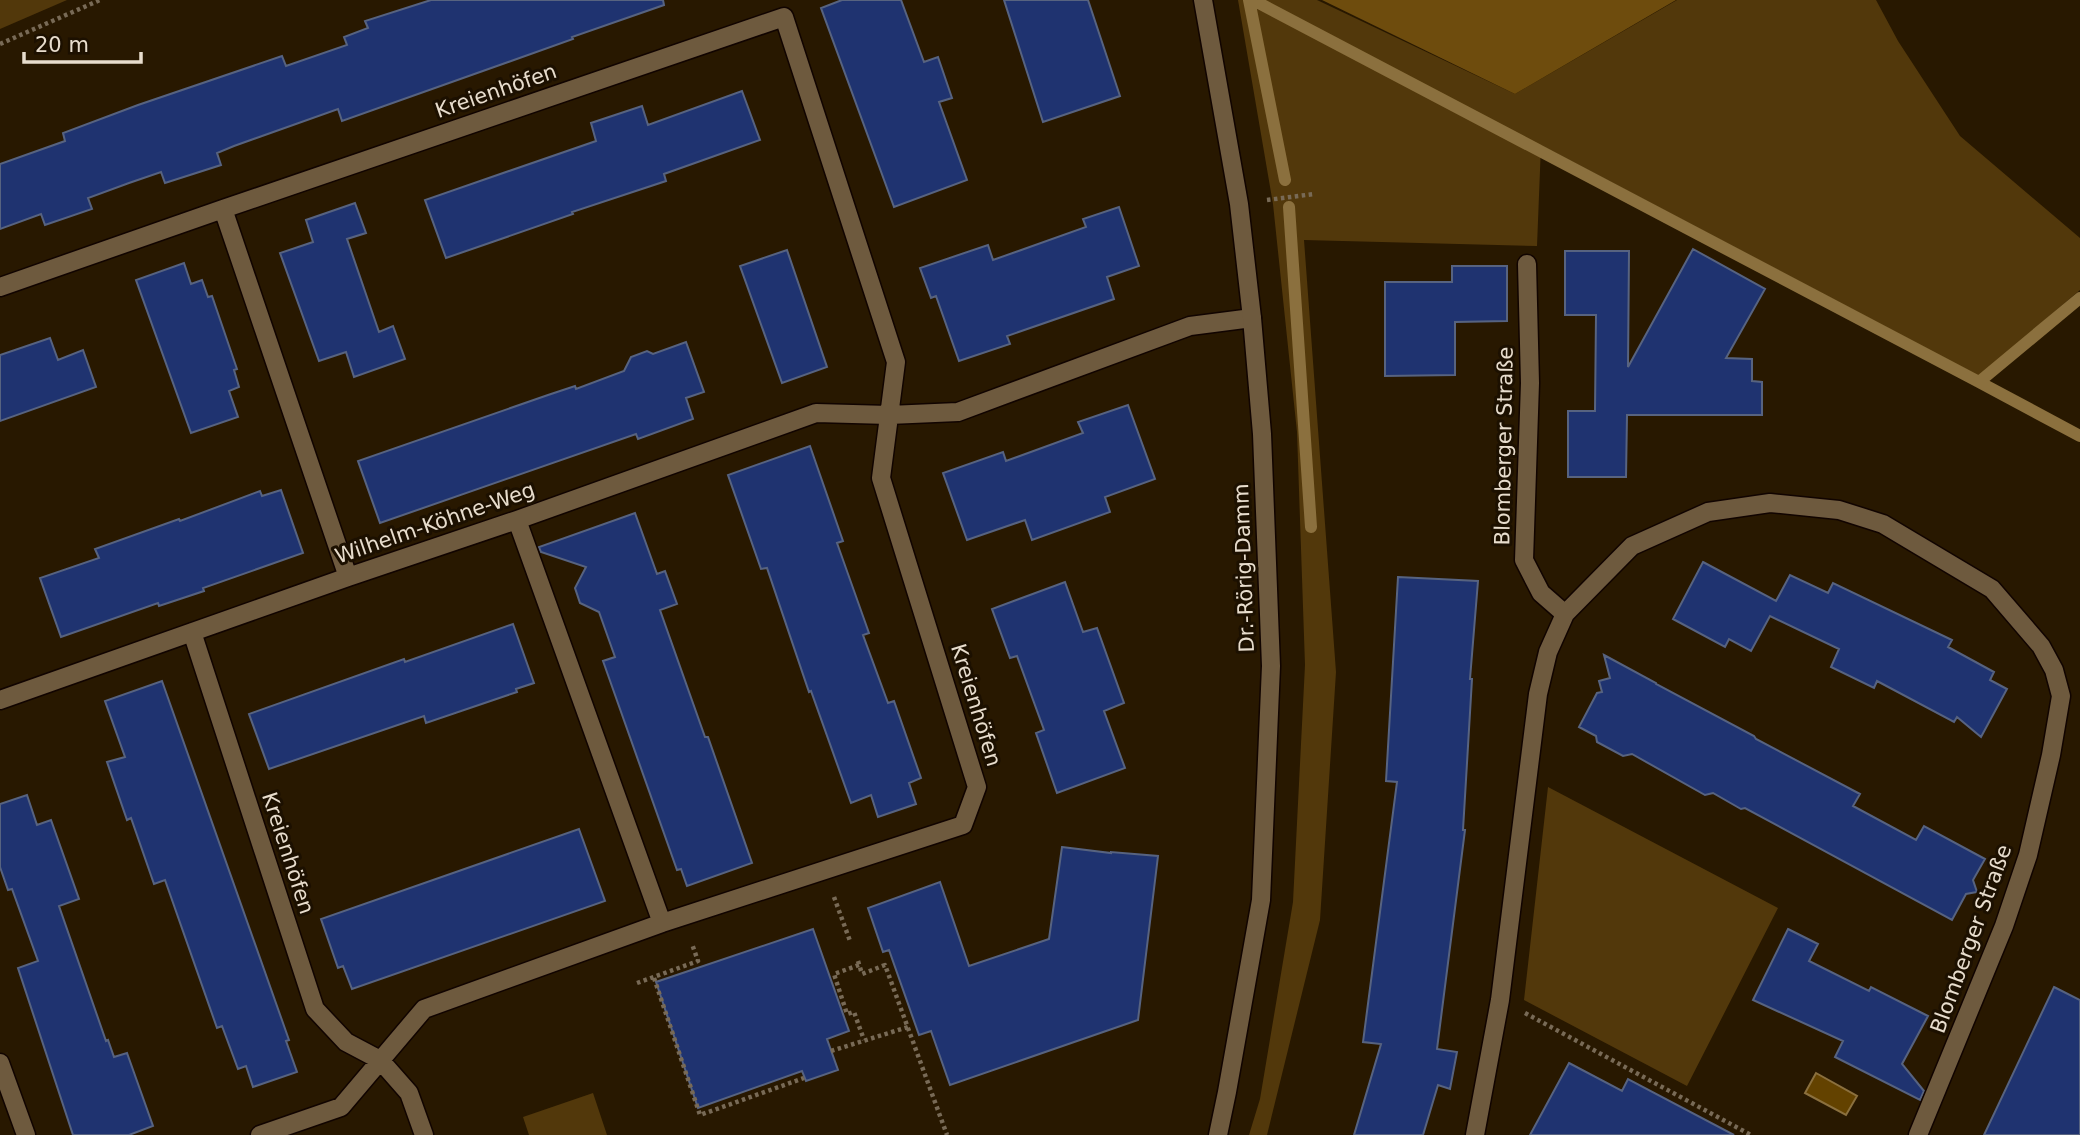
<svg xmlns="http://www.w3.org/2000/svg" width="2080" height="1135" font-family="'DejaVu Sans',sans-serif">
<style>
.green{fill:#52380b}
.forest{fill:#6e4c0d}
.water{fill:#634200;stroke:#8b703e;stroke-width:2}
.lines{fill:none;stroke-linecap:round;stroke-linejoin:round}
.stream{stroke:#8b703e;stroke-width:12}
.building{fill:#1f3370;stroke:#576380;stroke-width:2}
.minor-casing{stroke:#110400;stroke-width:21}
.tertiary-casing{stroke:#110400;stroke-width:21}
.path{stroke:#786a56;stroke-width:4.5;stroke-dasharray:3.5 3.5;stroke-linecap:butt}
.minor{stroke:#6e5a3e;stroke-width:18}
.tertiary{stroke:#6e5a3e;stroke-width:18}
.labels{text-anchor:middle;dominant-baseline:central;stroke-width:6;stroke-linejoin:round;paint-order:stroke}
.street-label{font-size:21px;fill:#e8ddcd;stroke:#1c1000}
</style>
<rect width="100%" height="100%" fill="#281800"/>
<!-- green -->
<path class="green" d="M0 0H67L0 29Z
M1238 0H1317L1515 94 1677 0H1876L1898 41 1960 136 2080 238V290L1979 376 1541 145 1537 246 1304 240 1336 672 1320 920 1267 1135H1249L1260 1099 1293 902 1305 665 1297 432 1273 204Z
M1548 787 1778 908 1687 1086 1524 1000Z
M593 1093 607 1135H529L523 1117Z"/>
<!-- forest -->
<path class="forest" d="M1322 0H1676L1515 94Z"/>
<!-- water -->
<path class="water" d="M1816 1073 1857 1096 1846 1115 1805 1093Z"/>
<g class="lines">
<!-- stream -->
<path class="stream" d="M1249 0 1285 180
M1253 0 1979 382 2080 298
M1289 207 1311 527
M1979 382 2080 436"/>
</g>
<!-- building -->
<path class="building" d="M431 0H663L664 5 572 37 573 39 342 121 338 109 234 146 217 153 221 165 165 183 161 172 129 183 88 198 92 209 45 225 41 214 0 229V164L65 141 63 133 138 105 282 56 286 66 347 45 344 37 368 28 365 21Z
M842 0H901L924 62 938 57 952 98 939 102 967 180 894 207 821 8Z
M1004 0H1088L1120 96 1043 122Z
M742 91 760 140 664 174 666 181 572 212 573 214 446 258 425 200 596 141 591 123 642 106 648 125Z
M355 203 366 233 347 239 379 332 393 326 405 359 354 377 346 352 319 361 280 253 313 242 306 220Z
M1119 207 1139 266 1107 277 1114 299 1007 336 1010 344 959 361 936 296 931 298 920 268 988 245 993 260 1086 227 1083 219Z
M1693 249 1765 289 1726 358 1752 359V381L1762 382V415H1627L1626 477H1568V411H1595L1596 315H1565V251H1629L1628 367Z
M787 250 827 367 782 383 740 266Z
M184 263 191 284 202 280 208 297 212 296 237 369 234 370 239 387 229 391 238 417 191 433 136 280Z
M1452 266H1507V321L1455 322V375L1385 376V282H1452Z
M50 338 58 360 83 350 96 387 0 421V355Z
M686 342 704 392 686 398 693 419 638 439 636 434 380 523 358 461 548 395 575 386 576 389 624 371 631 357 647 351 653 354Z
M1128 405 1155 479 1105 497 1110 512 1032 540 1025 520 967 540 943 473 1003 452 1006 461 1083 433 1078 422Z
M810 446 843 541 837 543 869 633 863 635 888 703 894 701 921 778 909 783 916 804 878 817 871 795 851 803 811 691 809 692 767 568 761 569 728 475Z
M281 490 303 553 203 588 204 591 159 606 158 603 61 637 40 578 99 558 95 549 179 519 180 521 260 491 262 496Z
M635 513 657 574 665 571 677 604 660 610 705 737H708L752 863 687 886 681 869 677 870 603 661 615 657 599 612 580 603 575 588 586 567 541 552 539 547Z
M1703 562 1776 601 1790 575 1828 593 1833 583 1952 640 1948 647 1994 672 1990 680 2007 689 1981 737 1957 717 1954 722 1877 681 1874 688 1831 667 1839 649 1770 616 1751 651 1729 639 1725 647 1673 619Z
M1398 577 1478 581 1470 679H1472L1463 830H1465L1437 1049 1457 1052 1450 1089 1438 1085 1423 1135H1354L1381 1044 1363 1042 1397 782 1386 781Z
M1065 582 1083 632 1097 628 1124 703 1104 711 1125 768 1057 793 1036 733 1044 730 1017 656 1010 658 992 609Z
M513 624 534 683 516 689 517 692 426 723 424 716 269 769 249 714 404 659 405 662Z
M1604 655 1656 683V684L1754 736 1756 739 1860 794 1853 806 1916 840 1924 826 1985 859 1973 880 1977 892 1966 894 1952 920 1745 808 1741 809 1713 793 1705 795 1632 754 1623 756 1597 742 1596 736 1579 727 1597 693 1602 692 1599 681 1610 678Z
M162 681 289 1040 286 1041 297 1072 253 1087 246 1066 238 1069 222 1026 217 1028 165 880 154 884 131 818 127 820 107 762 125 757 105 701Z
M27 795 37 825 51 820 79 899 59 906 106 1041 108 1040 114 1057 127 1053 153 1126 129 1135H73L18 968 38 961 12 889 8 890 0 867V804Z
M579 829 605 901 352 989 343 966 338 968 321 919Z
M1062 847 1111 853V852L1158 856 1138 1020 950 1085 931 1031 919 1035 889 950 883 952 868 908 940 882 969 966 1049 939Z
M813 929 849 1031 827 1039 838 1070 806 1081 802 1071 698 1108 656 982Z
M1788 929 1818 944 1809 961 1869 991 1871 987 1928 1016 1902 1064 1924 1091 1920 1100 1835 1057 1843 1041 1753 1000Z
M2054 987 2080 1000V1135H1984Z
M1569 1063 1622 1091 1628 1079 1734 1135H1530Z"/>
<g class="lines">
<!-- minor casing -->
<g class="minor-casing">
<path id="minor" d="M223 209 348 577
M1527 264 1530 383 1524 560 1541 593 1565 614
M0 287 223 209 784 17 896 362 881 478 977 787 963 825 662 923 424 1009 341 1107 260 1135
M517 520 662 923
M192 632 315 1009 346 1042 380 1060 409 1093 424 1135
M0 700 348 577 517 520 816 413 889 415 958 412 1190 326 1252 318
M0 1063 26 1135
M1475 1135 1500 1000 1538 694 1548 652 1565 614 1632 546 1708 512 1770 503 1839 510 1883 524 1992 589 2041 646 2054 670 2061 696 2051 755 2028 855 2004 926 1918 1135"/>
</g>
<!-- tertiary casing -->
<g class="tertiary-casing">
<path id="tertiary" d="M1203 0 1239 204 1252 318 1262 434 1271 666 1261 900 1227 1092 1218 1135"/>
</g>
<!-- path -->
<path class="path" d="M0 44 100 0
M1267 200 1314 194
M834 897 850 941
M858 961 862 974 885 965 947 1135
M859 965 834 974 847 1014 854 1012 864 1040
M654 978 700 1115 804 1078
M637 983 698 961 692 944
M1525 1013 1751 1135
M831 1051 908 1027"/>
<!-- minor -->
<use href="#minor" class="minor"/>
<!-- tertiary -->
<use href="#tertiary" class="tertiary"/>
</g>
<g class="labels">
<!-- street labels -->
<g class="street-label">
<text transform="translate(496 91) rotate(-19)">Kreienhöfen</text>
<text transform="translate(1504 446) rotate(-89)">Blomberger Straße</text>
<text transform="translate(435 523) rotate(-19)">Wilhelm-Köhne-Weg</text>
<text transform="translate(1244 568) rotate(-92)">Dr.-Rörig-Damm</text>
<text transform="translate(976 705) rotate(73)">Kreienhöfen</text>
<text transform="translate(288 853) rotate(72)">Kreienhöfen</text>
<text transform="translate(1971 939) rotate(-70)">Blomberger Straße</text>
</g>
</g>
<!-- scale -->
<path d="M24 52v10h117v-10" fill="none" stroke="#e8ddcd" stroke-width="3.5"/>
<text x="35" y="52" font-size="21" fill="#e8ddcd" stroke="#1c1000" stroke-width="5" paint-order="stroke">20 m</text>
</svg>
